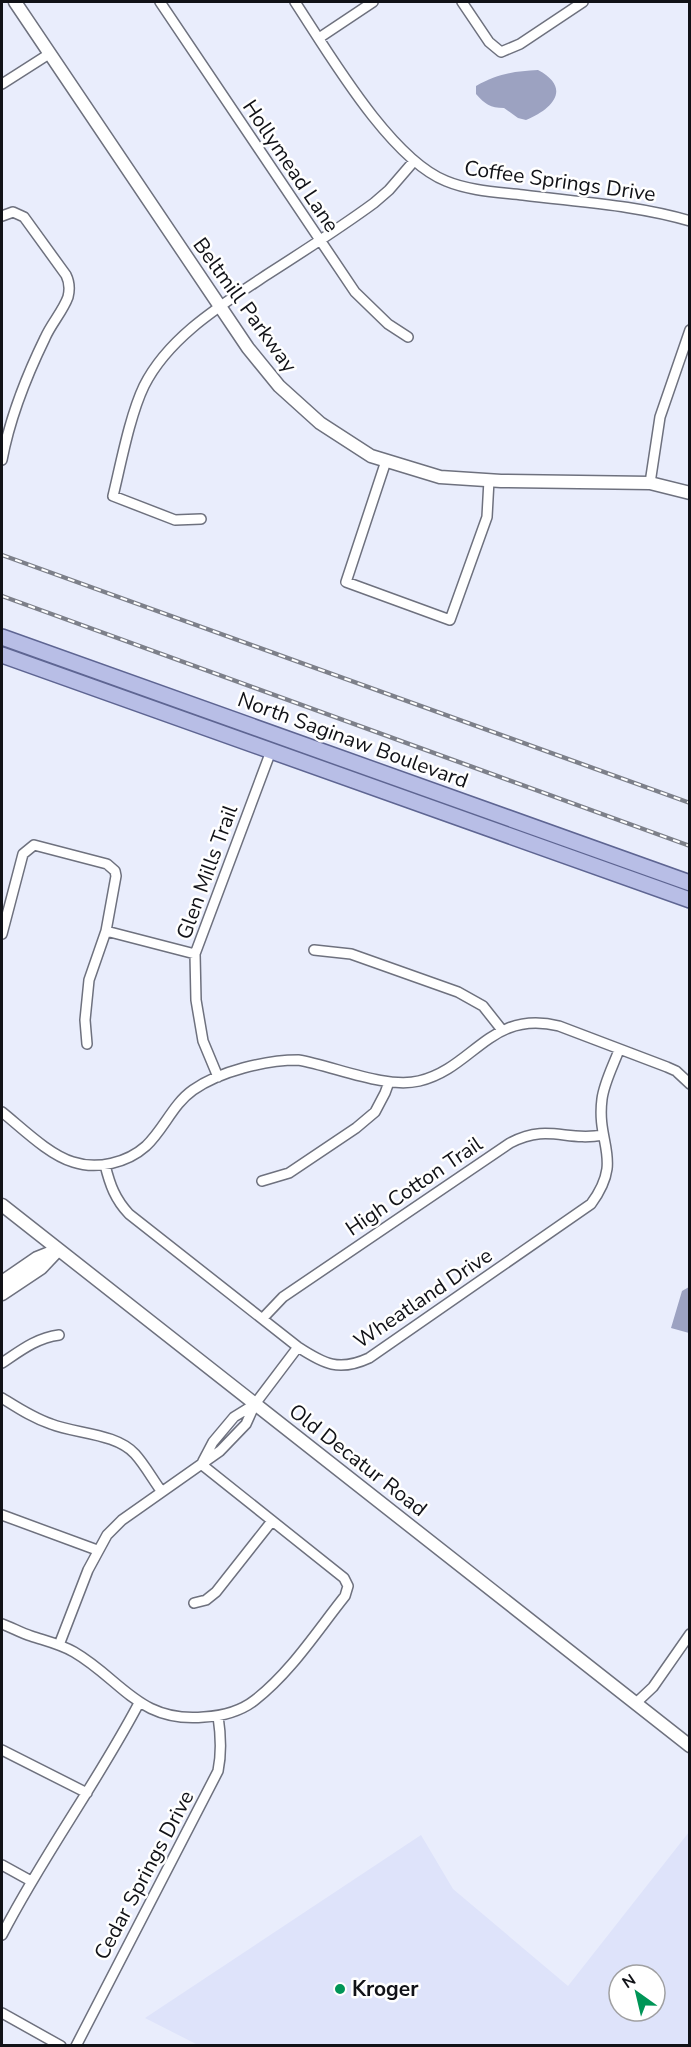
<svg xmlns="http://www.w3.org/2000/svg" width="691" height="2047" font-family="'Nunito Sans',sans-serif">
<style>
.built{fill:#dee3fa;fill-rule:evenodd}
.water{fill:#9ca2c1}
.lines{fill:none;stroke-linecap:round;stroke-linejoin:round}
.minor-casing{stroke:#6e717e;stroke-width:12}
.tertiary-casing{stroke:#6e717e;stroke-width:15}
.primary-casing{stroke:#5e6592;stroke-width:18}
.minor{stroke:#fff;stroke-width:9}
.tertiary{stroke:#fff;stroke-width:12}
.primary{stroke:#b8bee6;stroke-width:15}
.rail-casing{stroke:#7d808a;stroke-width:4.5}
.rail{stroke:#fff;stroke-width:2;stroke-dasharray:7;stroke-linecap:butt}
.poi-dot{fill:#009557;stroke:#fff;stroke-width:2}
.labels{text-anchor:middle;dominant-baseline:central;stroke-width:5;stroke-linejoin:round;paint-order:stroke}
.street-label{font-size:21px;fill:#111217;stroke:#fff}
.poi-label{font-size:21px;font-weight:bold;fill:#111217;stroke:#fff;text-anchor:start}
</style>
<rect width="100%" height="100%" fill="#e9edfc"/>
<!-- built -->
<path class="built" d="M689 1832 690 2044 687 2045H198L145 2018 421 1835 453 1889 568 1986ZM619 1975H655V2011H619Z"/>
<!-- water -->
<path class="water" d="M538 70C572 88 553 109 526 120L518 118 504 108C490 108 485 104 476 94V86C497 74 515 71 538 70Z
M689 1287V1333L671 1328 682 1291Z"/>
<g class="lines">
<!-- minor casing -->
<g class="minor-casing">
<path id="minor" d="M160 2 355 292 388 324 408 337
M295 2C328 52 390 159 446 181 470 191 497 192 523 195 578 202 636 205 690 221
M462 2 489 42 501 52 520 44 583 2
M319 38 373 2
M2 84 49 54
M2 216 13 212 24 217 66 275C70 283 70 289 68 297 63 311 51 324 45 338 26 377 10 417 2 460
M386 461 346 582 450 620 487 517 489 480
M650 483 660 417 690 330
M201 519 175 520 113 496C121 463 130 415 144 386 169 336 223 304 268 274 304 251 340 228 374 203L389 190 414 161
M106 931 195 954
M2 934 23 854 34 845 107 864 115 871 116 876 106 931 89 980 85 1020 87 1044
M314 950 351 954 458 992 483 1006 502 1030
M218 1077 203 1041 196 1000 195 954 271 751
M2 1112C22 1128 49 1155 73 1162 97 1170 127 1163 146 1146 164 1129 173 1104 193 1090 220 1071 266 1060 298 1060 334 1066 385 1089 419 1081 474 1068 490 1009 559 1026L667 1067 676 1071 690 1084
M105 1165C110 1185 115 1199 129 1214L298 1347C324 1364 339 1372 369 1358L591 1204C624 1159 596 1145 602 1099 604 1083 613 1066 619 1050
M262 1181 289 1173 356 1128 375 1112 385 1093 389 1082
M263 1318 283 1297 510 1143C549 1123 565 1142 603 1135
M2 1363C20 1351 36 1338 59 1335
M2 1398C18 1408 33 1418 51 1424 76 1434 116 1433 135 1454 145 1465 153 1480 162 1492
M203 1461 213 1442 234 1417 255 1404
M2 1515 97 1550
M194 1603 206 1600 216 1592 272 1521
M2 1624C11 1627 21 1633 31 1636 46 1641 60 1644 74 1652 122 1680 139 1723 204 1717 222 1716 241 1711 255 1700 291 1672 317 1631 345 1596L348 1586 344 1578 201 1464
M59 1645 88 1570 107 1535 122 1520 220 1451 246 1424 255 1404 298 1347
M636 1703 653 1687 690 1634
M2 1750 87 1793
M2 1865 31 1881
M2 1935C43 1855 97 1783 139 1703
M2 2013 61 2046
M76 2046 218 1771C222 1752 221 1736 218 1716"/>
</g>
<!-- tertiary casing -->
<g class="tertiary-casing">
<path id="tertiary" d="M15 2 248 348 279 386 320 423 371 456 440 477 501 481 650 483 690 493
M2 1205 690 1746
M2 1282 37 1258 52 1252
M2 1294 41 1268 58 1250"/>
</g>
<!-- primary casing -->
<g class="primary-casing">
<path id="primary" d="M2 637 690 883
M2 655 690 900"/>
</g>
<!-- minor -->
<use href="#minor" class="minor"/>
<!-- tertiary -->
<use href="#tertiary" class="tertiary"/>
<!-- primary -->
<use href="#primary" class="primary"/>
<!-- rail casing -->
<g class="rail-casing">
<path id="rail" d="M2 555 690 803
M2 596 690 846"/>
</g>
<!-- rail -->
<use href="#rail" class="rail"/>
</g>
<!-- markers -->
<circle class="poi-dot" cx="340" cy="1989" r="6"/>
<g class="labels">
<!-- street labels -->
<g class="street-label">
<text transform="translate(291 166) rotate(56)">Hollymead Lane</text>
<text transform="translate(560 181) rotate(8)">Coffee Springs Drive</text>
<text transform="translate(245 305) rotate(54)">Beltmill Parkway</text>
<text transform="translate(353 740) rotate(20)">North Saginaw Boulevard</text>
<text transform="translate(207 872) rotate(-70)">Glen Mills Trail</text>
<text transform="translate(414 1186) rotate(-34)">High Cotton Trail</text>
<text transform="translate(423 1298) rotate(-34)">Wheatland Drive</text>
<text transform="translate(358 1460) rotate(38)">Old Decatur Road</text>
<text transform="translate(144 1875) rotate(-62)">Cedar Springs Drive</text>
</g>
<!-- poi labels -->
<g class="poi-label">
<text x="352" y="1989">Kroger</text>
</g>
</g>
<!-- border -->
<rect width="691" height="2047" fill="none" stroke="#111217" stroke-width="6"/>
<!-- north arrow -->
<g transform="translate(637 1993) rotate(326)"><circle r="28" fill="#ffffff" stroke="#a0a0a2" stroke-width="1.5"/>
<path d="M0-4.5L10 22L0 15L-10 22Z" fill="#009557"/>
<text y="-9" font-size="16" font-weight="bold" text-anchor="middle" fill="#111217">N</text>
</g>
</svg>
